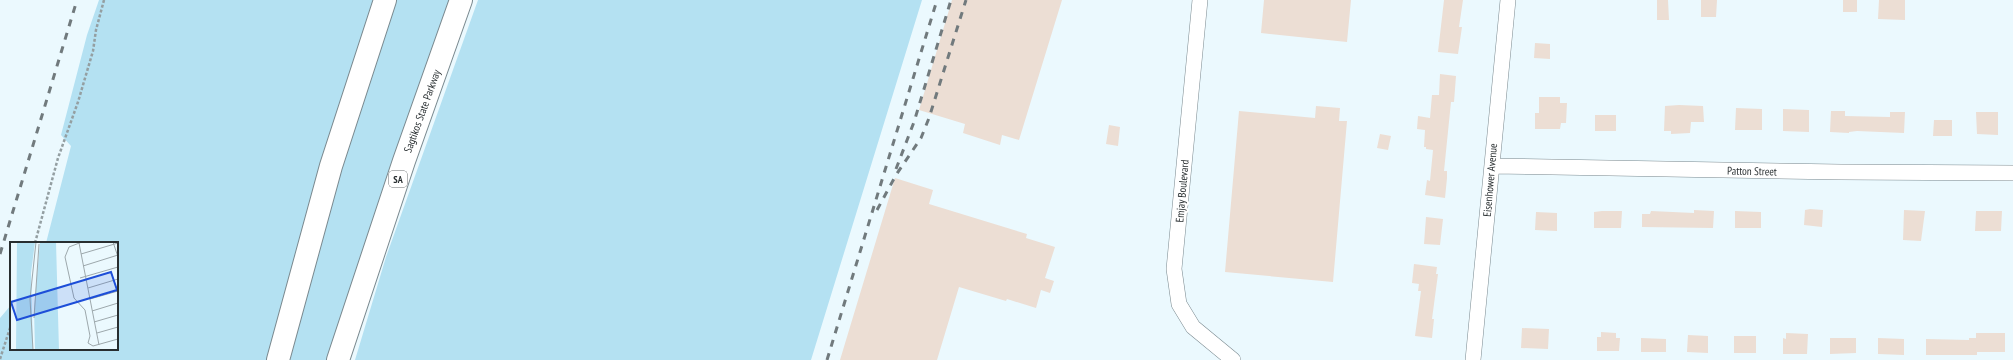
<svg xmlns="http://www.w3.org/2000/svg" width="2013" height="360" font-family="'PT Sans Narrow',sans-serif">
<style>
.green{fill:#b4e1f2}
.building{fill:#ecded4}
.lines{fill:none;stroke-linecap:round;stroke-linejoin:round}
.minor-casing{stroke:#7a898f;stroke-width:16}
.motorway-casing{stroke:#7a898f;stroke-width:24}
.path{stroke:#949fa2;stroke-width:2.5;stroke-dasharray:3 2;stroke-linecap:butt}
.minor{stroke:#fff;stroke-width:15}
.motorway{stroke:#fff;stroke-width:22}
.rail{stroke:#717a7d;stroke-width:3;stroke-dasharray:7 7;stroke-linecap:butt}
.labels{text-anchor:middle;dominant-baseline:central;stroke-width:4;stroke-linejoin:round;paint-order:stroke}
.shield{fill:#fff;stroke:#686d6e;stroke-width:1}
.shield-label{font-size:10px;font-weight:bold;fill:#282e30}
.street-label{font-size:11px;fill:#282e30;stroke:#fff}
.inset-road{fill:none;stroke:#9da8ac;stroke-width:1}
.view{fill:#1d4ed8;fill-opacity:0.15;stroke:#1d4ed8;stroke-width:2}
.inset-edge{fill:none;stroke:#282e30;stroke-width:2}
</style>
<rect width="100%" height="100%" fill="#ebf9fe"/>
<!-- green -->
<path class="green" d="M99 0H373L294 261 268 360H0V318L11 305V349H117V243H46L71 146 61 135 87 35Z
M394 0H450L328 360H290L347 144Z
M478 0H922L811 360H355L386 257Z"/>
<!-- building -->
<path class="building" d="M952 0H1062L1019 140 1002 135 1000 145 963 133 965 124 919 110Z
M1264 0H1351L1347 42 1261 33Z
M1444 0H1463L1459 27H1462L1458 54 1438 52Z
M1657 0H1668L1669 20H1657Z
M1701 0H1717L1716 17H1701Z
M1843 0H1857V12H1843Z
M1879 0H1905V20L1878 19Z
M1535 43 1550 44V59L1534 58Z
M1440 74 1456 76 1454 102H1451L1444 171H1447V178L1445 198 1425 195 1427 180 1430 181 1433 150 1426 149V147H1424L1425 130 1417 129 1418 116 1430 118 1432 95H1439Z
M1539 97H1560V103H1567L1566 123H1561L1560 129H1535V113H1539Z
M1679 105 1703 106 1704 122H1691L1690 133 1671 134V131H1664L1665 106Z
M1316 106 1340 108 1339 121H1347L1333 282 1225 272 1239 111 1315 118Z
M1736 108 1762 109V130H1735Z
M1783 109 1809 110V132L1783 131Z
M1831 111H1845V116L1890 117V112H1905L1904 133 1857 131 1849 132V133L1830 132Z
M1976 112H1998V135L1977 134Z
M1595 115H1616V131H1595Z
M1934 120H1952V136H1933Z
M1109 125 1120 127 1118 146 1106 144Z
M1380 134 1391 136 1388 150 1377 148Z
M895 178 933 190 929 204 1027 234 1026 238 1055 247 1045 278 1054 281 1050 293 1041 290 1036 308 1007 299 1006 301 959 287 937 360H840Z
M1810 209 1823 210 1822 227 1804 225 1805 210Z
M1694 210 1714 211 1713 228 1642 227V214H1650L1651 211 1694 213Z
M1904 210 1925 211 1921 241 1903 240Z
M1602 211H1622L1621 228H1594V212Z
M1735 211 1761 212V228H1735Z
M1976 211H2002L2001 231H1975Z
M1536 212 1557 213V231L1535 230Z
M1426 217 1443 219 1440 245 1424 244Z
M1414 264 1437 267 1436 274H1438L1432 319H1434L1432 338 1415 336 1421 291H1418L1419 284 1412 283Z
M1522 328 1549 329 1548 349 1521 348Z
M1601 332 1616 333V338H1620L1619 351H1597V337H1601Z
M1786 333 1808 334 1807 354H1783V338L1786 339Z
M1976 333H2005V352H1977V355H1926V339L1969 340V338H1976Z
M1688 335 1708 336V353L1687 352Z
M1734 336H1756V353H1734Z
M1641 338 1666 339V352H1641Z
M1830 338H1856V353L1830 354Z
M1878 338 1904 339V355L1878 354Z"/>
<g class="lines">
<!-- minor casing -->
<g class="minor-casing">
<path id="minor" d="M1200 0 1174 269 1179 304 1193 327 1233 360
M1492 166 1841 172 2013 173
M1473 360 1508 0"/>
</g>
<!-- motorway casing -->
<g class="motorway-casing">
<path id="motorway" d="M278 360 331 166 385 0
M338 360 404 161 461 0"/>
</g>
<!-- path -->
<path class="path" d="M35 243 58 158 78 102 93 51 96 30 104 0
M0 359 11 325"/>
<!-- minor -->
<use href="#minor" class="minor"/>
<!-- motorway -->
<use href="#motorway" class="motorway"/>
<!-- rail -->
<path class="rail" d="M896 169 914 122 951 0
M877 210 896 175 921 138 929 118 966 0
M0 254 77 0
M827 360 937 0"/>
</g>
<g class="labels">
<!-- shield labels -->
<rect class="shield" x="389" y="171" width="18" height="16" rx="3"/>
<g class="shield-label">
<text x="398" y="179">SA</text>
</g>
<!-- street labels -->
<g class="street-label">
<text transform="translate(422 111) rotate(-70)">Sagtikos State Parkway</text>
<text transform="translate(1752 171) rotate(1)">Patton Street</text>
<text transform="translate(1490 180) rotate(-85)">Eisenhower Avenue</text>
<text transform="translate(1182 191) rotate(-85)">Emjay Boulevard</text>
</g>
</g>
<!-- overview -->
<g transform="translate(10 242)">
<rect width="108" height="108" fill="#ebf9fe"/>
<path d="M7 0H25L21 31 23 108H6ZM30 0H46L49 108H25L24 67Z" fill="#b4e1f2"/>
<path class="inset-road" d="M72 0 59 5 55 15 64 56 75 68 80 94 78 101 83 104 108 97M103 0 108 15M69 1 89 103M71 12 108 1M73 24 108 13M70 36 108 25M78 46 108 37M80 57 108 49M82 69 108 61M24 76 29 2M84 80 108 73M87 91 108 85M23 108 20 57 26 0"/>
<path class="view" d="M101 30 107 48 7 78 1 60Z"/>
<rect width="108" height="108" class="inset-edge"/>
</g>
</svg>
